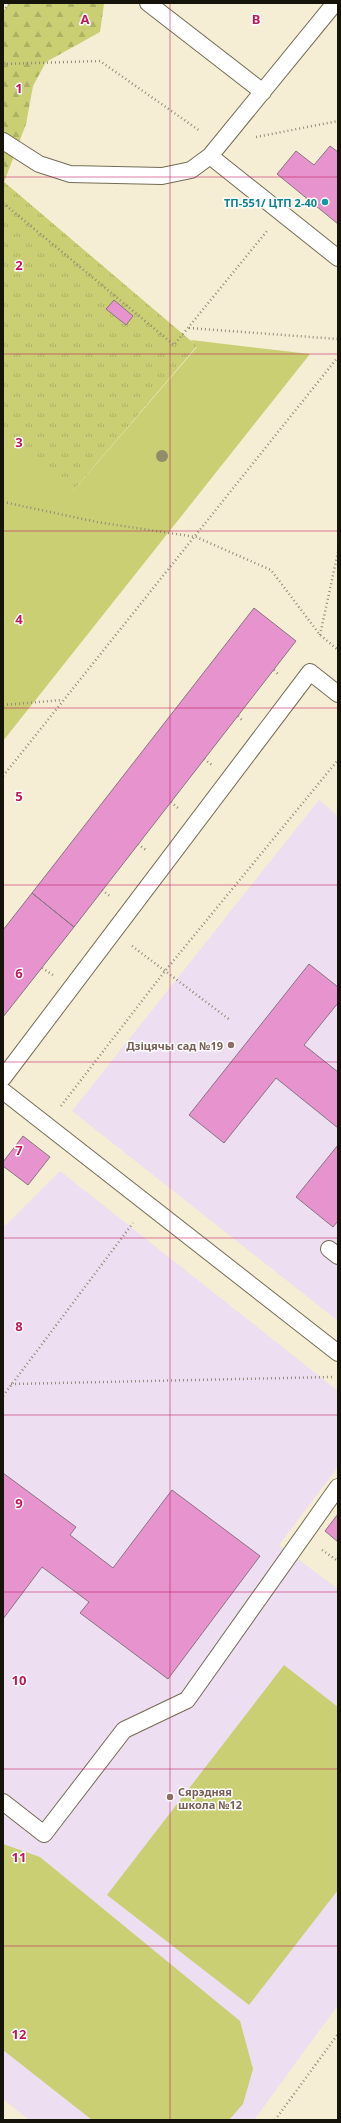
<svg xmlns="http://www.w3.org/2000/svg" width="341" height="2123" font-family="'Noto Sans',sans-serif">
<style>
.education{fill:#eddef1}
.green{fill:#cacf74}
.forest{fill:url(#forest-firs)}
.park{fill:url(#park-tufts)}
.building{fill:#e693ce;stroke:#897482}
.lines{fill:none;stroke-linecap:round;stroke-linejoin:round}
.service-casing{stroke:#736c55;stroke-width:18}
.path{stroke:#918c79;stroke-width:2.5;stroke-dasharray:1 3;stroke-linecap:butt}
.service{stroke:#fff;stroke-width:16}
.tree{fill:#908d6a}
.grid{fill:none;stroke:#c2185b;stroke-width:1;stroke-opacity:0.55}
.culture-dot{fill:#0f9aa8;stroke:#fff;stroke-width:1.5}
.education-dot{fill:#8d6e63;stroke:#fff;stroke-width:1.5}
.labels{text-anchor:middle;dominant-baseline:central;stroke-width:3;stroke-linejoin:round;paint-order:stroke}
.culture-label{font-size:11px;font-weight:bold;fill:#0d838f;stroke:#fff;text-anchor:end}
.education-label{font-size:11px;font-weight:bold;fill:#785e54;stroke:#fff;text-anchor:end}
.grid-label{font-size:13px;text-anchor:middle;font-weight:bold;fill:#c2185b;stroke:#fff;stroke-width:3;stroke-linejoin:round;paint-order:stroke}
</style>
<defs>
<pattern id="forest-firs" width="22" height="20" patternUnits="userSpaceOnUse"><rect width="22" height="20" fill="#cacf74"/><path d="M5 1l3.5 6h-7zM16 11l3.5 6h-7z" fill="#adb163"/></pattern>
<pattern id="park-tufts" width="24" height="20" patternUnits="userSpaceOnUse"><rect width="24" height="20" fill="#cacf74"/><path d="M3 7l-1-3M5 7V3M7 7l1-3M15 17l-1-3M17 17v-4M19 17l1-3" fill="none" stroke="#adb163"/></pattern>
</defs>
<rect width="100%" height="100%" fill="#f6eed4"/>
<!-- education -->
<path class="education" d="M319 800 338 816V1321L72 1111Z
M60 1171 338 1391V1467L279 1545 338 1589V2005L254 2120H29L3 2099V1225H6Z"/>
<!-- green -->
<path class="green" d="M3 224 73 491 197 347 191 340 310 354 3 741Z
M284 1665 338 1707V1890L249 2005 107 1895Z
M3 1844 40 1857 240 2021 253 2069 243 2104 229 2120H92L3 2050Z"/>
<!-- forest -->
<path class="forest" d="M10 3 104 4 100 32 46 62 33 86 26 124 3 185V11Z"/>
<!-- park -->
<path class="park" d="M3 181 197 346 73 491 3 431Z"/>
<!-- building -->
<path class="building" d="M330 146 338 152V224L277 174 296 151 314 165Z
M114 300 133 316 126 325 106 309Z
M254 608 296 641 74 927 32 893Z
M32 893 74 927 3 1017V930Z
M309 964 338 987V1003L304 1045 338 1072V1128L276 1078 224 1143 189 1115Z
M23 1136 50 1157 28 1185 3 1166V1162Z
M338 1145V1221L333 1227 296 1197Z
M3 1473 76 1527 70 1535 113 1568 172 1490 260 1556 168 1679 80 1613 89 1602 42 1567 3 1619Z
M338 1514V1542L325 1531Z"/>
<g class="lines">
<!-- service casing -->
<g class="service-casing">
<path id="service" d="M148 3 263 92
M3 141 39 164 70 174 162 176 191 170 210 156 335 3
M210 156 338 258
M3 1078 310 672 338 694
M3 1091 338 1353
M329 1249 338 1256
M3 1802 44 1834 124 1730 187 1700 338 1487"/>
</g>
<!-- path -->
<path class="path" d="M3 11 10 3
M3 64 100 61 200 131
M256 137 338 121
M3 203 174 345 267 231
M189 328 338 339
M3 502 97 522 196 537 271 570 320 635 338 650
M320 635 338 552
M274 670 279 675
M3 705 62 700
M238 716 243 721
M204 759 212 765
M3 776 338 357
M171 802 178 808
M138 844 146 850
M102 890 111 897
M132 946 230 1020
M42 968 53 975
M61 1106 165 971 338 760
M11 1384 332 1377
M3 1396 133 1223
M322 1550 338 1561
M275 2120 338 2034"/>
<!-- service -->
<use href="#service" class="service"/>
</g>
<!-- trees -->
<circle class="tree" cx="162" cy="456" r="6"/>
<!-- grid -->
<path class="grid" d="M170 3V2120M3 177H338M3 354H338M3 531H338M3 708H338M3 885H338M3 1062H338M3 1238H338M3 1415H338M3 1592H338M3 1769H338M3 1946H338"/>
<!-- markers -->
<circle class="culture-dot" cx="325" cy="202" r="4"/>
<g class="education-dot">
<circle cx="231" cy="1045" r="4"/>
<circle cx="170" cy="1797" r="4"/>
</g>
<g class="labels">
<!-- culture labels -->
<g class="culture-label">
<text x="317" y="202">ТП-551/ ЦТП 2-40</text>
</g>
<!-- education labels -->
<g class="education-label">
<text x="223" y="1045">Дзіцячы сад №19</text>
<text x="178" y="1791" text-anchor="start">Сярэдняя<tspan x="178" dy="13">школа №12</tspan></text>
</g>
</g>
<g class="grid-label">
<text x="85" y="24">A</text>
<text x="256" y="24">B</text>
<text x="19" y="93">1</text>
<text x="19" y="270">2</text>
<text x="19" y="447">3</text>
<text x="19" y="624">4</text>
<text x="19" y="801">5</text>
<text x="19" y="978">6</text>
<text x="19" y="1155">7</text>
<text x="19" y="1331">8</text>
<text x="19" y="1508">9</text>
<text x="19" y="1685">10</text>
<text x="19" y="1862">11</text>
<text x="19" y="2039">12</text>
</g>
<!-- border -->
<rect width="341" height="2123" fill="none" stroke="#15130a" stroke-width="8"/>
</svg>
